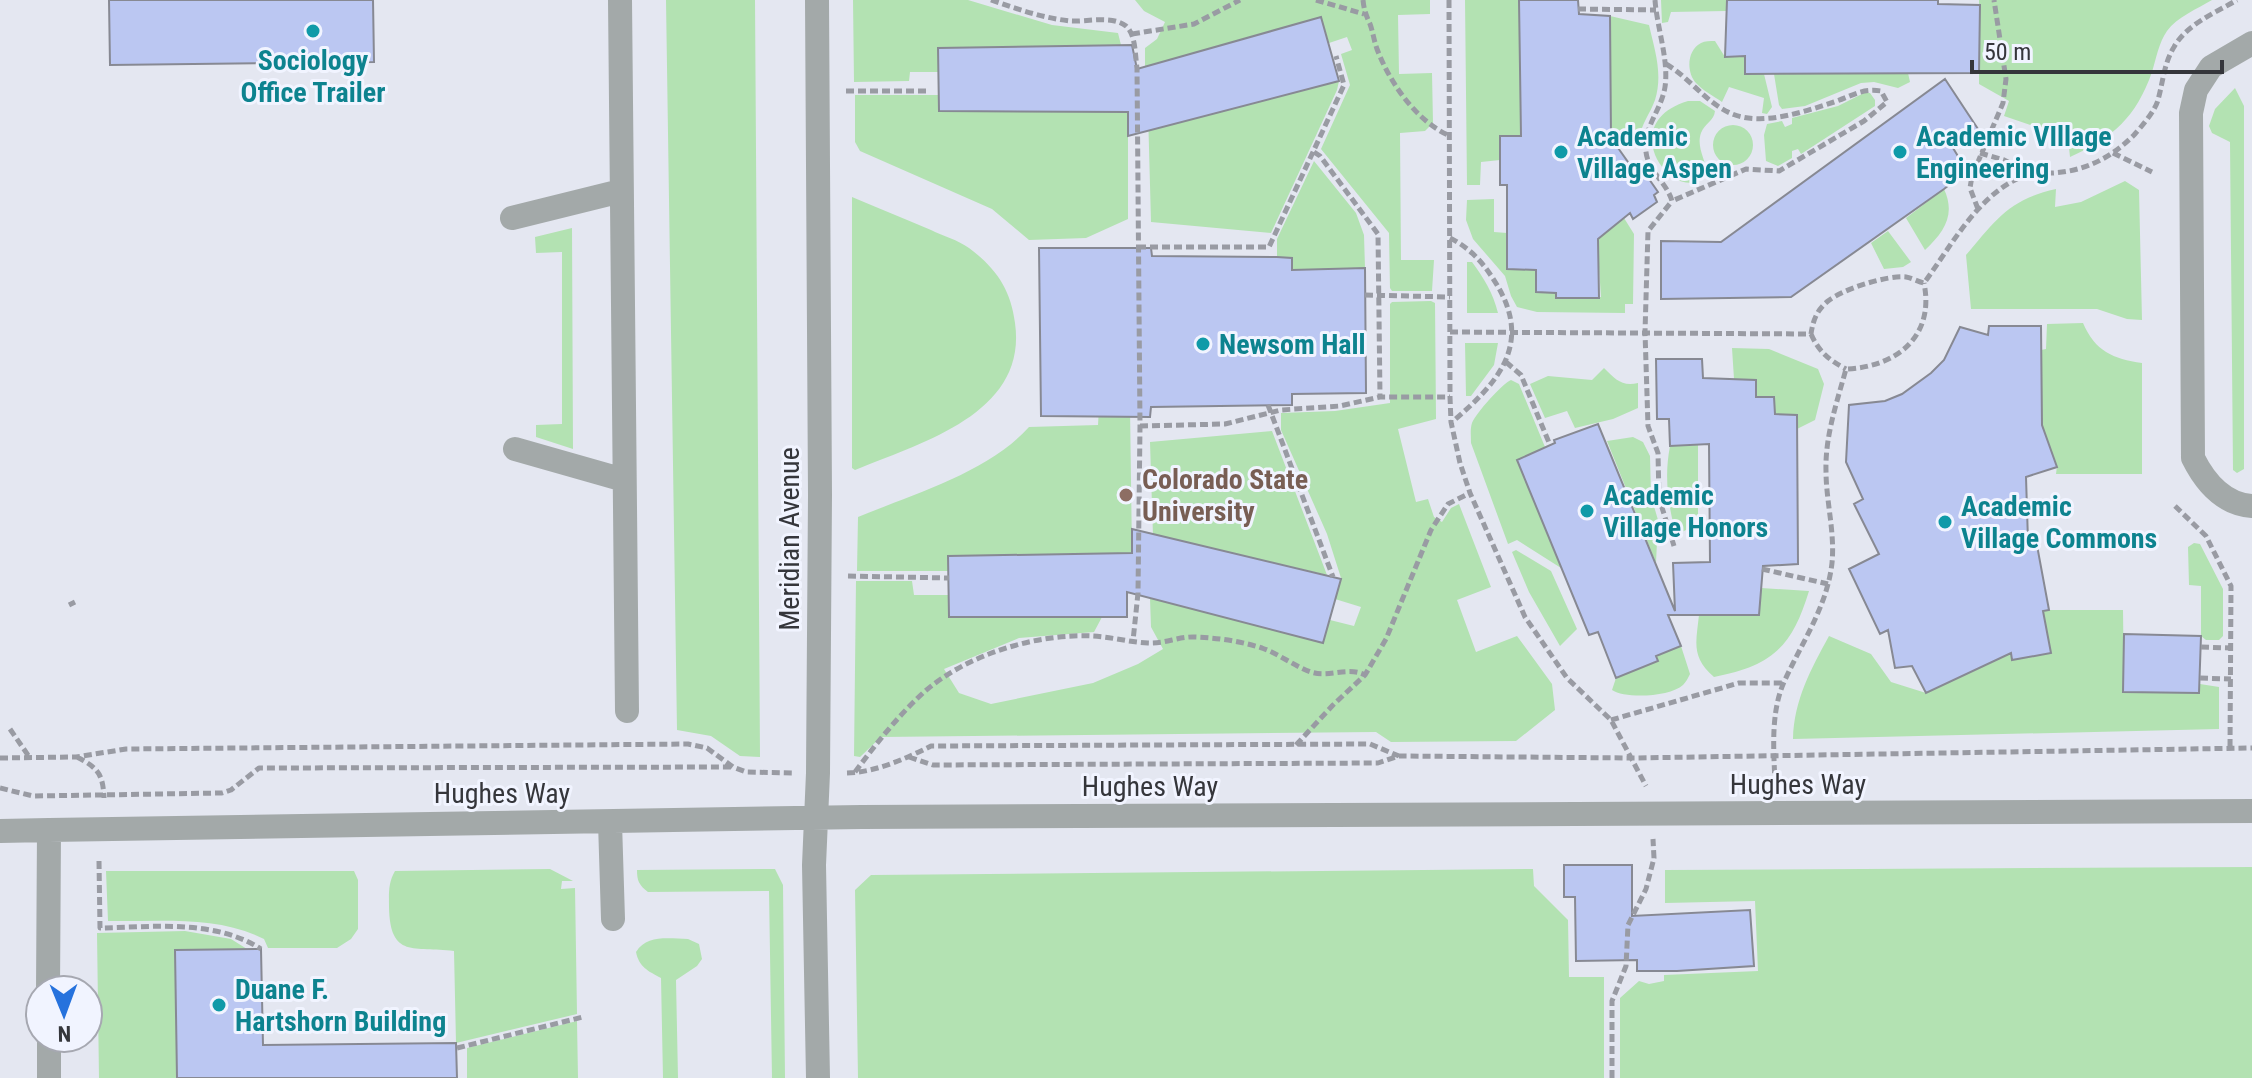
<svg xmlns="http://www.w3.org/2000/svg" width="2252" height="1078" font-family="'Roboto Condensed',sans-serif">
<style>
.green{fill:#b3e2b2}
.building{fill:#bbc7f2;stroke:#878993;stroke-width:2}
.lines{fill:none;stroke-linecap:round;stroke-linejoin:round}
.path{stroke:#999ba3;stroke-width:5;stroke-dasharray:8 4;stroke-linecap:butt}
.minor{stroke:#a3a9a9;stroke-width:24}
.culture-dot{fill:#0f9aa8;stroke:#f1f4ff;stroke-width:3}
.education-dot{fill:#8d6e63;stroke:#f1f4ff;stroke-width:3}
.labels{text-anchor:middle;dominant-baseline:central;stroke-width:6;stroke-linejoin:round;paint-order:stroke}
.culture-label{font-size:28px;font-weight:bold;fill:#0d838f;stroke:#f1f4ff;text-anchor:start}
.education-label{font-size:28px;font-weight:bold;fill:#785e54;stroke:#f1f4ff;text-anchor:start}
.street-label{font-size:28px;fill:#35363b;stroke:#f1f4ff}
</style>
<rect width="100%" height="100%" fill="#e4e7f1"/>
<!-- green -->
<path class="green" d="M666 0H755L760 757 740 756 711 736 677 730Z
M853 0H968L1052 25 1118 33 1121 45 939 48 938 72H910L909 81 854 82Z
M1135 0H1430V14L1398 15 1399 74 1432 73 1433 123 1425 131 1400 133 1401 260H1434L1432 291H1392L1390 288 1389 233 1321 149 1350 85 1341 54 1352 50 1347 37 1329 43 1321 17 1145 67V48L1157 39 1165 22 1144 11Z
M1465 0H1519L1521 136H1500V160L1481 162 1480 185H1467Z
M1661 0H1727L1726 11 1671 12 1668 22 1662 23Z
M1979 0H2212C2197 9 2177 17 2167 31 2159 42 2156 59 2152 72 2136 117 2114 137 2070 157L2067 129H2042L2004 116 2009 101 1979 84Z
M1610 16 1649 25C1655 51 1663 74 1655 100 1650 114 1641 124 1639 140L1611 138Z
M1715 41 1725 57 1745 56V74H1764L1772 107 1767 114 1762 113 1764 98 1729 87 1722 102C1714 96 1703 91 1696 83 1686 72 1687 50 1701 43 1705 41 1710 41 1715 41Z
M1908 73 1910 82 1898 88 1874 82 1861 83 1805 106 1782 109 1779 105 1774 74Z
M1339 81 1337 90 1271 233 1151 222 1148 111Z
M2235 88 2244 106V469L2237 473 2233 470 2230 142 2212 133 2209 126 2215 109Z
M1864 93H1870L1875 100V106L1801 154 1798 149 1792 151V158L1778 166 1766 161 1764 135 1767 124 1782 121 1785 127 1792 124V118L1838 106Z
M855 95H938L939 111 1128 112V219L1086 238 1029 240 992 209 860 151 855 142Z
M1688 101H1700L1715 111C1714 121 1705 123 1701 133 1696 147 1706 160 1707 174 1677 210 1611 124 1688 101Z
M1713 145a20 20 0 1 1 40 0a20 20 0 1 1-40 0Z
M1314 161 1356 213 1364 235 1365 268 1292 270 1277 257V239Z
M2125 181 2139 190 2142 320 2127 319 2097 309H1971L1966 255C1995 221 2009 199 2056 189L2055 207 2081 202Z
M1944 189C1956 215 1944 232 1925 250L1906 218Z
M852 197C878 208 905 219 931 230 943 236 958 240 969 248 996 268 1011 290 1015 323 1028 414 920 443 855 470L852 468Z
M1494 199V232L1507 233V269L1536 270 1537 292 1556 293 1557 298 1601 297 1598 253 1595 251 1596 216 1624 218 1634 234 1633 304H1625V313L1537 312 1517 307 1511 296 1505 276 1473 239 1466 220 1467 200Z
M572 228 573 449 536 437V425L562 424V252L536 253 535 237Z
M1888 231 1911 262 1903 267 1884 269 1871 243Z
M1467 262H1472C1484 278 1493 293 1498 313H1467Z
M1431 301 1435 303 1436 419 1398 429 1416 502 1428 499 1434 517 1442 522 1451 508 1459 504 1491 587 1457 600 1476 652 1517 636 1552 684 1555 710 1516 741 1391 742 1376 732 881 737 860 757 854 756 856 581H912L914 595H949L1102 617 1094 632 1019 638 944 669 959 693 991 704 1093 683 1138 664 1163 649 1151 627 1150 598 1323 642 1330 620 1354 626 1361 607 1335 599 1341 578 1327 534 1281 430V413L1335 411 1390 403V304L1392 302Z
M2083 323C2095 351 2113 359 2142 363V474H2056L2057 466 2042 425 2041 350 2046 349 2047 324Z
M1465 343H1498L1494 365 1471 396H1466Z
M1732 348 1769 349 1818 369 1824 384 1815 420 1797 429V415L1775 414 1774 397H1756L1734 379Z
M1604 368C1615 379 1622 387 1638 383V408L1613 419 1575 428 1567 411 1545 418 1530 384 1548 376 1592 380Z
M1511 380 1519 384 1545 447 1517 461 1561 568 1517 540 1508 544 1471 443C1471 436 1470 429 1472 423 1476 413 1502 384 1511 380Z
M1130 407 1132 553 949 556 948 571H857L858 517C914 494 989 472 1029 427L1098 425 1099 408Z
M1272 431 1327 575 1160 536H1153L1150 442Z
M1633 437 1643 442 1650 456 1651 496 1658 520 1656 563 1607 441Z
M1698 445V524L1676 535C1668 504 1664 477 1670 446Z
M2194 543 2200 544 2223 589V636L2219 640H2206L2201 636V586L2189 585 2188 547Z
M1516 550 1551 571 1577 629 1560 646 1529 592 1512 552Z
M1761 588 1809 591C1792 647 1772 666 1714 677 1691 657 1696 643 1699 615H1759Z
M2049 610H2123L2124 692 2199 693 2200 684 2219 687V729L1793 739C1794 700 1811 669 1829 636L1871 654 1891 682 1926 693 1993 662 2010 649 2013 660 2051 653 2047 631 2043 630 2040 612Z
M1681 646 1690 674C1688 678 1686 682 1683 685 1670 697 1625 699 1612 690L1616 678 1658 661 1656 656Z
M2252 867V1078H1620V998L1639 981 1649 984 1664 981V975L1758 971 1755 901 1665 903V870Z
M550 869 573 881H562L561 889 575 888 577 1014 456 1043 454 951C414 946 390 959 389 907 389 893 388 883 395 871Z
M775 869 783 885 785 1078H772L769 891 648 892C639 885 637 881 637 870Z
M1533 869 1534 886 1568 920 1569 977H1604V1078H858L855 890 871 875Z
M106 871H354L358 880V929L351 939 337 948H268L264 939C217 915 159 922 108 921Z
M185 931 231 939 247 949 175 950 177 1078H99L97 933Z
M688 939 699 944 702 959 697 966 676 980 678 1078H663L661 978C648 971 639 967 636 952 647 934 670 939 688 939Z
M577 1021 578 1078H467V1048Z"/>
<!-- building -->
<path class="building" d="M109 0H373L374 62 110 65Z
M1519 0H1578L1579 14 1610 16 1611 138 1633 169 1640 166 1658 192 1654 195 1657 202 1633 219 1630 213 1598 239 1599 298H1556V293L1536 292V270L1507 269V185H1500V136H1521Z
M1727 0H1938V4L1980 5 1979 73 1745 74V56L1725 57Z
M1321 17 1339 81 1128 136V112L939 111 938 48 1132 45 1137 69Z
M1945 79 1978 129 1953 148 1967 171 1944 189 1791 297 1661 299V241L1721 242Z
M1039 248H1151L1152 256 1277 257 1292 258V270L1365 268 1366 393 1292 394V405L1151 407 1150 417 1041 416Z
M1989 326H2041L2042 425 2057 467 2026 477 2028 541 2036 540 2049 610 2043 611 2051 653 2012 660 2011 653 1926 693 1912 666 1895 668 1888 630 1880 634 1849 569 1879 554 1854 504 1863 499 1846 462 1849 405 1885 401 1902 394 1931 373 1944 360 1960 327 1988 335Z
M1656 359H1702L1703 378 1756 380V397H1774L1775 414 1797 415 1798 564 1763 566 1759 615H1668L1681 646 1656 656 1658 661 1616 678 1598 632 1589 635 1517 460 1555 443 1554 440 1598 424 1675 611 1673 563 1710 562 1709 444 1670 446 1669 419H1657Z
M1132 529 1341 579 1323 643 1127 592V617H949L948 556 1132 553Z
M2124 634 2201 636 2199 693 2123 692Z
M1564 865H1632V916L1750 910 1754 966 1677 971H1637V960L1576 961 1575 897H1564Z
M261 949 263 1045 456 1043 457 1078H177L175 950Z"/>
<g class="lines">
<!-- path -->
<path class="path" d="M991 0C1017 9 1043 18 1070 21 1087 22 1112 15 1126 26 1136 35 1135 55 1137 68L1140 426 1138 593 1133 641
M1316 0 1364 14
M1363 0C1364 10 1366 15 1370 24 1373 32 1374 41 1377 49 1390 83 1416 121 1450 136
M1449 0 1450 397 1451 422 1460 463 1470 493 1525 617 1567 678 1611 720 1646 786
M1655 0C1657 28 1669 60 1665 87 1661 111 1643 127 1646 152 1648 171 1667 183 1672 201L1648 231 1645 332 1648 426 1658 453 1659 498 1674 546
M1578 9 1656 10
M1132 34 1194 24 1240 0
M1666 64C1690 78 1704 101 1730 113 1761 127 1803 112 1834 102 1852 96 1862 88 1881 91L1887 102 1864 121 1779 171 1746 169 1672 201
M846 91H929
M1314 152 1320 156 1378 234 1380 397
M1980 153 2004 160 2030 173
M2113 153 2152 172
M1978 209 1970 188 1972 176 2003 103 2006 79 1994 0
M1450 238C1472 249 1485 265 1497 285 1533 345 1497 384 1452 422
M1138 247H1269L1344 85 1336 56
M1365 295 1450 297
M1450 332 1811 334C1813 320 1817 310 1828 301 1843 289 1887 275 1906 277 1912 278 1919 282 1924 283 1952 245 1980 190 2029 174 2036 171 2045 173 2053 173 2085 171 2111 158 2134 135 2142 126 2155 111 2158 100 2163 82 2164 63 2174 47 2187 24 2215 13 2237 0
M1811 334C1819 352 1829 360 1846 369
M1506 362 1521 375 1550 445
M1268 405 1333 577
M1140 426 1225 424 1281 410 1340 406 1380 397H1450
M2175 506 2206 536 2231 586 2230 749
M1762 569 1828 584
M848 576 949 578
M69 605 75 602
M2201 647 2230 648
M2200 678 2231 679
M1611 720 1739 683H1784
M10 729 30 758
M1296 745 1333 705 1365 675 1386 639 1431 530 1448 504 1470 493
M77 757C98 768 103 774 104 798
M909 757 933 765 1378 763 1399 756 1633 758 2252 748
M0 758 76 757 126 749 688 744 707 748 733 767 746 772 793 773
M855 772C876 744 897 717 923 693 965 655 1037 633 1093 636 1111 637 1129 642 1148 643 1164 644 1180 636 1196 637 1218 638 1240 641 1262 648 1279 654 1294 666 1311 672 1329 678 1348 666 1365 675
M847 773C876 772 905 759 931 746L1370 744 1399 756
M1775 785C1774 752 1770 714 1784 682 1802 642 1827 607 1832 563 1835 532 1826 501 1826 471 1825 436 1837 402 1846 369 1896 367 1935 337 1924 283
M0 788 33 796 222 793 231 790 259 768 732 767
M99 861 100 928C154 927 214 919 261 949
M457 1048 583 1017
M1612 1078V1001L1626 966 1628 925 1646 889 1654 858 1653 839"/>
<!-- minor -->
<path class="minor" d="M620 0 627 711
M817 0 820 495 818 773 814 865 818 1078
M2252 43 2211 67 2196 90 2191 113 2193 458C2205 482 2223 504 2252 506
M512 218 621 191
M515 449 624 480
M610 822 613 919
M49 830 862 817 2252 811
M0 831 49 830 48 990
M49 1038V1078"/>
</g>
<!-- markers -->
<g class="culture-dot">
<circle cx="313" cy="31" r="8"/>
<circle cx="1561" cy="152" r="8"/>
<circle cx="1900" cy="152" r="8"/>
<circle cx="1203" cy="344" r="8"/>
<circle cx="1587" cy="511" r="8"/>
<circle cx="1945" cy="522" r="8"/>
<circle cx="219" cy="1005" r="8"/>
</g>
<circle class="education-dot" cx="1126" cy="495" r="8"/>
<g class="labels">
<!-- culture labels -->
<g class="culture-label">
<text x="313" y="60" text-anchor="middle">Sociology<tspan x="313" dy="32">Office Trailer</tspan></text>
<text x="1577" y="136">Academic<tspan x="1577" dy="32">Village Aspen</tspan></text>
<text x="1916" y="136">Academic VIllage<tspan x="1916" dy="32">Engineering</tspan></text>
<text x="1219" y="344">Newsom Hall</text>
<text x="1603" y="495">Academic<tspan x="1603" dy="32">Village Honors</tspan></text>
<text x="1961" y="506">Academic<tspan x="1961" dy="32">Village Commons</tspan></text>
<text x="235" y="989">Duane F.<tspan x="235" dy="32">Hartshorn Building</tspan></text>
</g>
<!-- education labels -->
<g class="education-label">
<text x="1142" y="479">Colorado State<tspan x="1142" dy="32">University</tspan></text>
</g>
<!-- street labels -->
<g class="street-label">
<text transform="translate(789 539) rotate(-90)">Meridian Avenue</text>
<text x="1798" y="784">Hughes Way</text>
<text x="1150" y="786">Hughes Way</text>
<text x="502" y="793">Hughes Way</text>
</g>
</g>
<!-- north arrow -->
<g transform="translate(64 1014) rotate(179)"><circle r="38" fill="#f1f4ff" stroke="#a6a8b1" stroke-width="2"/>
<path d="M0-6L14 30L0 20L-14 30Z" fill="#2672dd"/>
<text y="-12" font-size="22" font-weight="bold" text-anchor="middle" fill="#35363b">N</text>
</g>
<!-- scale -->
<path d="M1972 60v12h250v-12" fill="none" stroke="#35363b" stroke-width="4"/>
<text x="1984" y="60" font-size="24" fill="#35363b" stroke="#f1f4ff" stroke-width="6" paint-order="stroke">50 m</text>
</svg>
